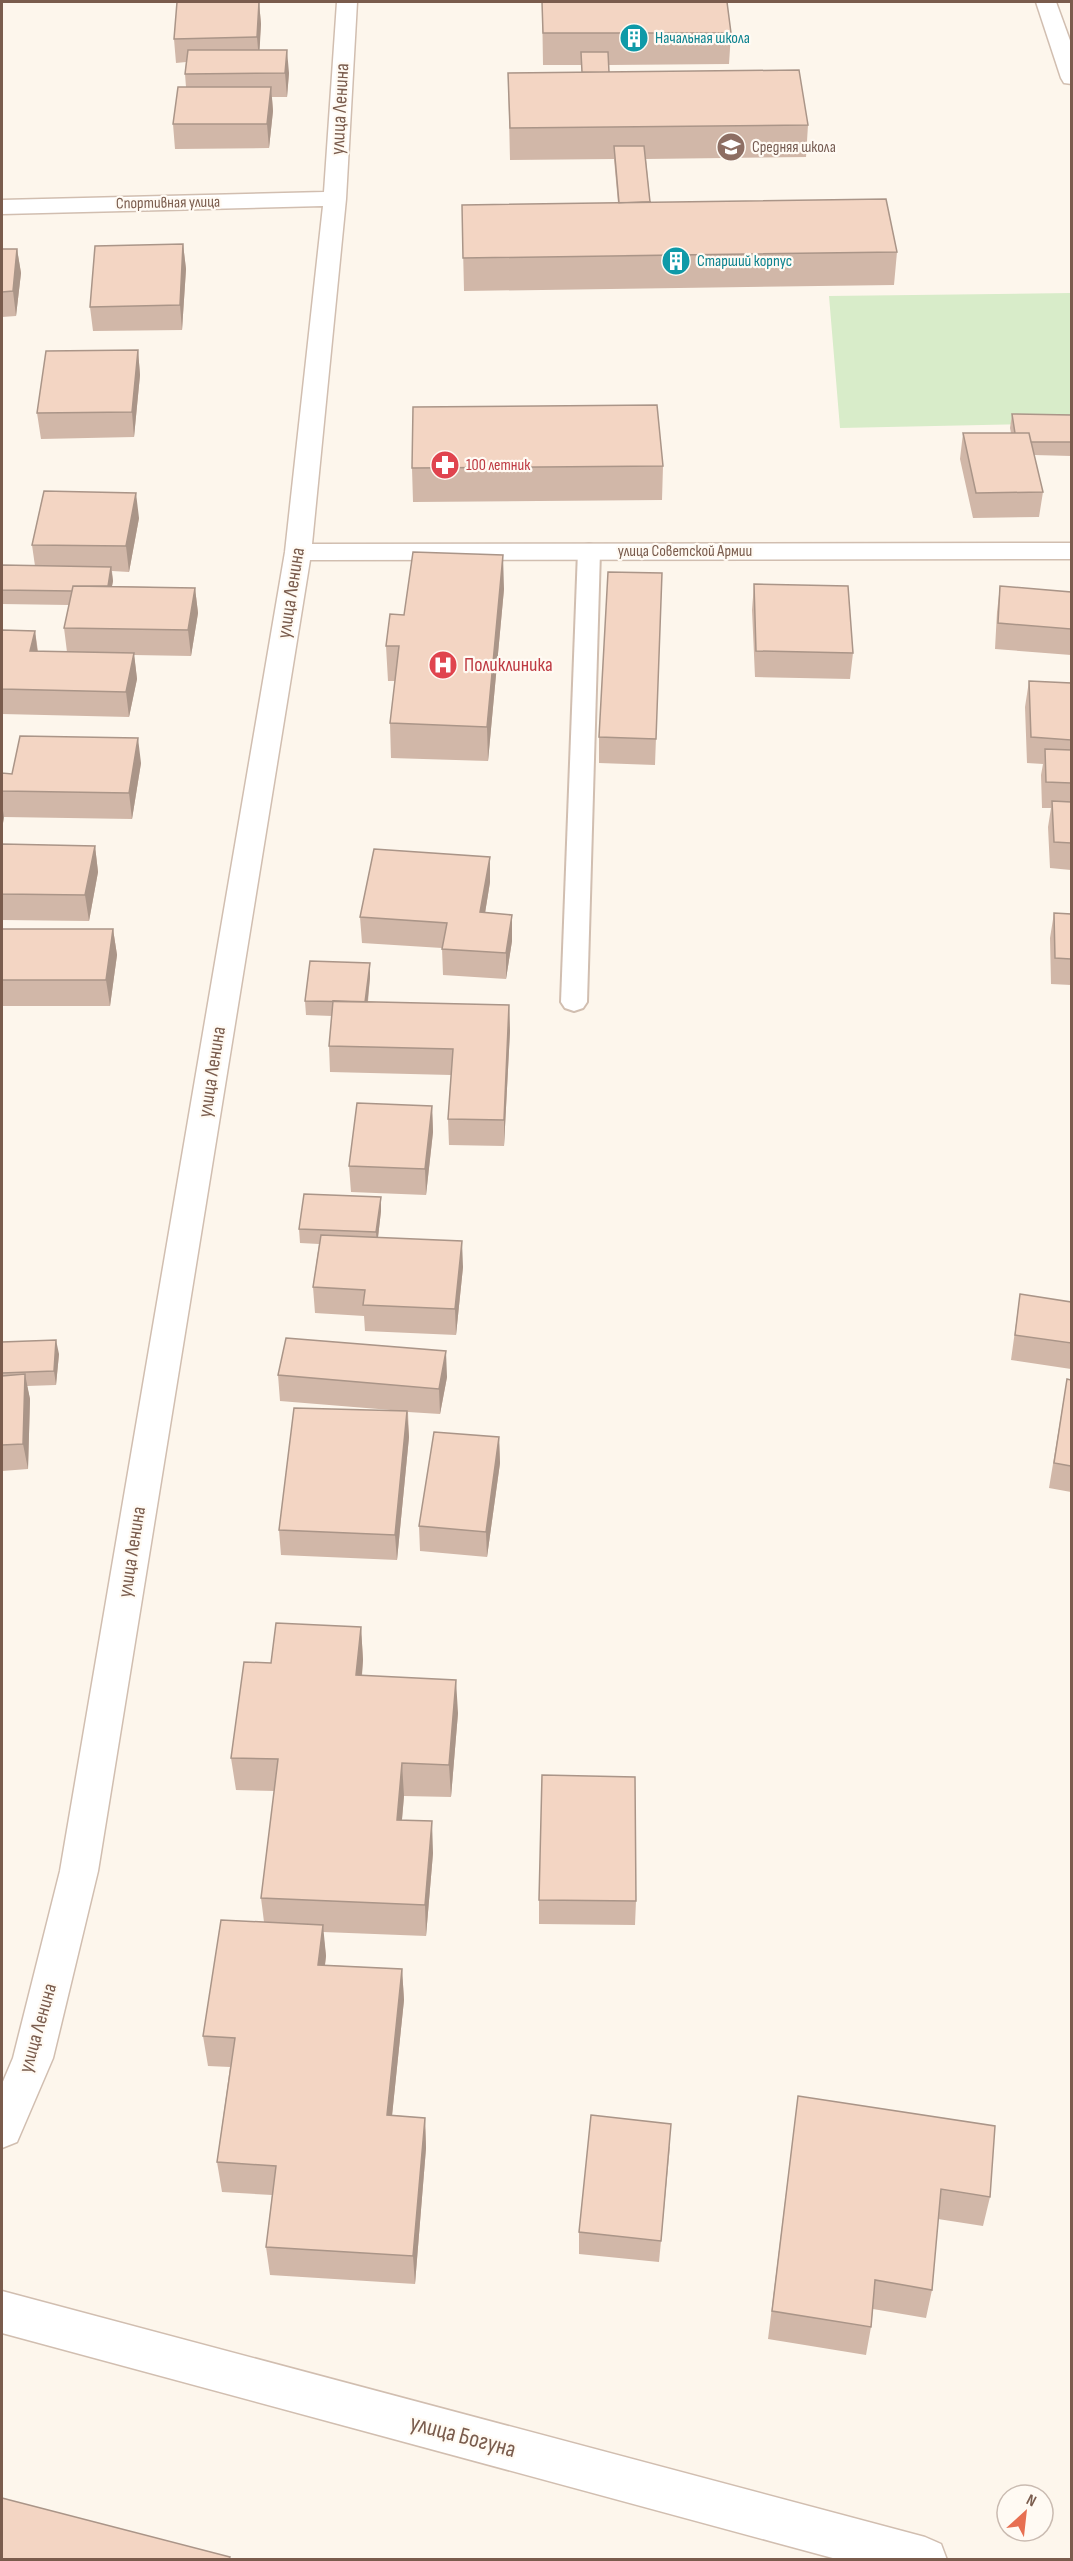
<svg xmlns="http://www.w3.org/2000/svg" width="1073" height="2561" font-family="'Sofia Sans Condensed',sans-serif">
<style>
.green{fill:#d8ecc9}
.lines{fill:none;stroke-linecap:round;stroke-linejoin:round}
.service-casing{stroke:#d1beb0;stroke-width:4}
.minor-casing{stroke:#d1beb0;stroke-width:3}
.tertiary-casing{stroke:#d1beb0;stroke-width:3}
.service{fill:#fff;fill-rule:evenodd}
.minor{fill:#fff;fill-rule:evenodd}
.tertiary{fill:#fff;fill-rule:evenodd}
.wall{fill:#d1b7a8}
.shaded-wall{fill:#aa9588}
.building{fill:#f3d5c3;stroke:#aa9588;stroke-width:1.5}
.labels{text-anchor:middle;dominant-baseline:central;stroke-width:4.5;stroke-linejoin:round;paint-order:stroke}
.far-culture-label{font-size:16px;fill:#0d838f;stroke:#fffaf3;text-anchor:start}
.far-education-label{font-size:16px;fill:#785e54;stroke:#fffaf3;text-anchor:start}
.far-street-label{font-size:16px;fill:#7a5c4d;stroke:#fffaf3}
.far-health-label{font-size:16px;fill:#be3a42;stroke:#fffaf3;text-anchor:start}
.street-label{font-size:20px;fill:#7a5c4d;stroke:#fffaf3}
.health-label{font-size:20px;fill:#be3a42;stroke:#fffaf3;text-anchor:start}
.near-street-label{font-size:24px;fill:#7a5c4d;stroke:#fffaf3}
</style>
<rect width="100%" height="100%" fill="#fdf6ec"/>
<!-- green -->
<path class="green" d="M1071 293V423L840 428 829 296Z"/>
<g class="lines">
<!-- service casing -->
<g class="service-casing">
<path id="service" d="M589 544 597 546 600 551 587 1002 583 1008 574 1011 565 1008 561 1002 578 551 581 546Z"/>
</g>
<!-- minor casing -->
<g class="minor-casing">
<path id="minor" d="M337 2H357L346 199 312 544 1072 543V559L310 560 98 1871 53 2058 17 2142 2 2148V2084L13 2058 60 1871 285 552 323 206 2 214V200L324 192Z
M2 2291 925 2537 941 2544 947 2560H840L2 2333Z"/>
</g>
<!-- tertiary casing -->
<g class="tertiary-casing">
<path id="tertiary" d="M1036 2H1056L1072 46V84L1064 83 1061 78Z"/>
</g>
<!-- service -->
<use href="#service" class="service"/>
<!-- minor -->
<use href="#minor" class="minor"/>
<!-- tertiary -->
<use href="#tertiary" class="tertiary"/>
</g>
<!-- wall -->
<path class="wall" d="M259 2 261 24 259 50 289 73 287 97H272L273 111 269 148 175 149 173 124 186 87 185 74 186 62 176 63 174 39Z
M542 2H727L731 33 729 64 609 65V72L808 125 806 157 646 159 650 202 897 252 894 285 464 291 462 205 618 203 614 159 510 160 508 73 582 72 581 65H543Z
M183 244 186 269 182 330 93 331 90 307Z
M2 249H17L21 273 16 316 2 317Z
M138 350 140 375 134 437 41 439 37 413Z
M1012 414 1071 415V456L1034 455 1043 492 1039 517 973 518 960 459 963 433H1011L1010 428Z
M663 466 662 500 413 502 412 468Z
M139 518 129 572 112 571 113 581 112 586 195 588 198 613 191 656 134 655 137 679 129 717 2 714V630L35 631 38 651 67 652 64 628 69 605 2 604V565L35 566 32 545Z
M662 573 655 765 599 763V737Z
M754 584 853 653 850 679 755 677 752 610Z
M1000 586 1071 592V655L995 649 997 612Z
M504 589 488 761 391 758 390 723 395 681H388L386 646 404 615Z
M1029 681 1071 683V870L1050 868 1048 827 1051 808H1042L1041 775 1043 764 1027 763 1025 707Z
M141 763 132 819 4 817 2 829V773L12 774Z
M2 844 95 846 98 872 89 921 2 920Z
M490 857V882L485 913 512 915V941L506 979 443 975 442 948 362 943 360 917Z
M1054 913 1071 914V985L1051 984 1050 938Z
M2 929H113L117 955 110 1006H2Z
M370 977 368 1002 509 1005 510 1031 504 1146 449 1145 448 1119 451 1075 330 1072 329 1046 332 1016 306 1015 305 1001Z
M432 1106 433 1132 426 1195 351 1192 349 1166Z
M381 1211 378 1237 463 1267 456 1335 365 1331 364 1316 315 1313 313 1287 319 1244 300 1243 299 1229Z
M1020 1294 1071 1302V1369L1011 1360Z
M2 1342 59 1354 56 1385 27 1386 30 1399 28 1469 2 1471Z
M278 1375 447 1377 440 1414 408 1412 409 1437 397 1560 281 1555 279 1530 403 1411 280 1401Z
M1067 1379 1071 1380V1492L1049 1488Z
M499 1437 500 1463 487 1557 420 1551 419 1526Z
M361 1627 363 1660 362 1676 458 1713 451 1797 404 1796 402 1820 433 1853 426 1936 323 1932 326 1956 325 1965 402 1969 404 2000 392 2115 425 2118 426 2148 415 2284 270 2275 266 2247 272 2195 222 2192 217 2162 230 2067 208 2066 203 2036 264 1922 261 1898 275 1791 236 1790 231 1758 271 1663Z
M539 1900 636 1901 635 1925 539 1924Z
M798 2096 990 2197 983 2226 938 2219 932 2290 926 2318 873 2309 871 2327 866 2355 768 2339Z
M670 2146 659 2262 579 2254V2232Z"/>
<!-- shaded-wall -->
<path class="shaded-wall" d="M259 2 261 24 259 61 257 37Z
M287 50 289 73 287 97 285 73Z
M271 87 273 111 269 148 267 124Z
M183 244 186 269 182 330 180 305Z
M17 249 21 273 16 316 13 291Z
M138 350 140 375 134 437 132 412Z
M136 493 139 518 129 572 126 546Z
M503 555 504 589 488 761 487 727Z
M111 567 113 581 108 606 107 592Z
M195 588 198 613 191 656 188 630Z
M35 631 38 656 30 651Z
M134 653 137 679 129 717 126 692Z
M138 738 141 763 132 819 129 793Z
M2 804 4 817 2 829Z
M95 846 98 872 89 921 85 895Z
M490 857V882L481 938 480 912Z
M512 915V941L506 979V953Z
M113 929 117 955 110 1006 106 980Z
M370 963V977L366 1017 365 1003Z
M509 1005 510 1031 504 1146V1120Z
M432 1106 433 1132 426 1195 425 1169Z
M381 1197V1211L377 1246 376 1232Z
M462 1241 463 1267 456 1335 455 1309Z
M56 1340 59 1354 56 1385 54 1371Z
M446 1351 447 1377 440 1414 439 1389Z
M25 1374 30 1399 28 1469 23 1444Z
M407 1411 409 1437 397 1560 395 1535Z
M499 1437 500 1463 487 1557 486 1532Z
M361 1627 363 1660 359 1708 356 1675Z
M456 1680 458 1713 451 1797 449 1765Z
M402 1763 404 1796 399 1852 397 1820Z
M432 1821 433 1853 426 1936 425 1905Z
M323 1925 326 1956 321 1996 318 1965Z
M402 1969 404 2000 389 2145 387 2115Z
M425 2118 426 2148 415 2284 413 2256Z"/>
<!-- building -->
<path class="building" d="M177 2H259L257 37 174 39Z
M542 2H727L731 33H543Z
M188 50H287L285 73 185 74Z
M581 52H608L609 72H582Z
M799 70 808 125 510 128 508 73Z
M178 87H271L267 124H173Z
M614 146H644L650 202 619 203Z
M886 199 897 252 463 258 462 205Z
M183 244 180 305 90 307 95 246Z
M2 249H17L13 291 2 292Z
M138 350 132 412 37 413 46 351Z
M657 405 663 466 412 468 413 407Z
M1012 414 1071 415V442H1031L1029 433H1015Z
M963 433H1029L1043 492 976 493Z
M44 491 136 493 126 546 32 545Z
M413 552 503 555 487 727 390 723 399 646H386L390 614 404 615Z
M2 565 111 567 108 586H73L72 591 2 590Z
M608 572 662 573 656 739 599 737Z
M754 584 848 586 853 653 756 651Z
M73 586 195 588 188 630 64 628Z
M1000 586 1071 592V629L998 623Z
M2 630 35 631 30 651 134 653 126 692 2 689Z
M1029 681 1071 683V740L1031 737Z
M20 736 138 738 129 793 2 791V773L12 774Z
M1045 749 1071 750V783L1046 782Z
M1052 801 1071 802V843L1054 842Z
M2 844 95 846 85 895 2 894Z
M374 849 490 857 480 912 512 915 506 953 442 949 447 923 360 917Z
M1054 913 1071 914V959L1055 958Z
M2 929H113L106 980H2Z
M310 961 370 963 365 1002 305 1001Z
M333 1001 509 1005 504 1120 448 1119 453 1049 329 1046Z
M357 1103 432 1106 425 1169 349 1166Z
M304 1194 381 1197 376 1232 299 1229Z
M321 1235 462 1241 455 1309 363 1305 365 1290 313 1287Z
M1020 1294 1071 1302V1343L1015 1335Z
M286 1338 446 1351 439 1389 278 1375Z
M56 1340 54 1371 2 1373V1342Z
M25 1374 23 1444 2 1445V1376Z
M1067 1379 1071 1380V1466L1054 1463Z
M294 1408 407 1411 395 1535 279 1530Z
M434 1432 499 1437 486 1532 419 1526Z
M276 1623 361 1627 356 1675 456 1680 449 1765 402 1763 397 1820 432 1821 425 1905 261 1898 278 1759 231 1758 244 1662 271 1663Z
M542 1775 635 1777 636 1901 539 1900Z
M221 1920 323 1925 318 1965 402 1969 387 2115 425 2118 413 2256 266 2247 276 2166 217 2162 235 2038 203 2036Z
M798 2096 995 2126 990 2197 941 2189 932 2290 875 2280 871 2327 772 2311Z
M591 2115 671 2124 661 2241 579 2232Z
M2 2498 230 2557 229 2559H2Z"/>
<!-- icons -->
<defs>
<g id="building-disc" transform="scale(1.5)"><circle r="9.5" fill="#0f9aa8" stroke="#fffaf3"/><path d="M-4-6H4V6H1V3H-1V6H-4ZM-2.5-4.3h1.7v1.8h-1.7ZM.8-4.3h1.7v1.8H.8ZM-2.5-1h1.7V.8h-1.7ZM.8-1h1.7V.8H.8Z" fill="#fff"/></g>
<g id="school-disc" transform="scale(1.5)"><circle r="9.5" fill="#8d6e63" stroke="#fffaf3"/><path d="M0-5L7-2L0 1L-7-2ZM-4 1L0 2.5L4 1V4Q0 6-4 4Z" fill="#fff"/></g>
<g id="pharmacy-disc" transform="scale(1.5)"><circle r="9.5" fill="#e0444e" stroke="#fffaf3"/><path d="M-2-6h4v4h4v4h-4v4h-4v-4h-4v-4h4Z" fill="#fff"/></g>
<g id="hospital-disc" transform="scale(1.5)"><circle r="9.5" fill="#e0444e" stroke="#fffaf3"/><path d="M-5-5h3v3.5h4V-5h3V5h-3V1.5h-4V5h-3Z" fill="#fff"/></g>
</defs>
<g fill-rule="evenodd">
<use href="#building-disc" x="634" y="38"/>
<use href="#school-disc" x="731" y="147"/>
<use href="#building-disc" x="676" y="261"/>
<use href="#pharmacy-disc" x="445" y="465"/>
<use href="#hospital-disc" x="443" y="665"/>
</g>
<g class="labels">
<!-- far-culture labels -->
<g class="far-culture-label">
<text x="655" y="38">Начальная школа</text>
<text x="697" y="261">Старший корпус</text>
</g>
<!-- far-education labels -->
<g class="far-education-label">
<text x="752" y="147">Средняя школа</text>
</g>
<!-- far-street labels -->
<g class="far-street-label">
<text transform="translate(168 203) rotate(-1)">Спортивная улица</text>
<text x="685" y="551">улица Советской Армии</text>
</g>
<!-- far-health labels -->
<g class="far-health-label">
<text x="466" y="465">100 летник</text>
</g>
<!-- street labels -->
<g class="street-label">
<text transform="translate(340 109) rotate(-87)">улица Ленина</text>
<text transform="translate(291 593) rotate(-81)">улица Ленина</text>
<text transform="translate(212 1072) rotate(-81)">улица Ленина</text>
<text transform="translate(132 1552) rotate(-81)">улица Ленина</text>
<text transform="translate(38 2028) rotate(-74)">улица Ленина</text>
</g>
<!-- health labels -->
<g class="health-label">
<text x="464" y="665">Поликлиника</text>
</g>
<!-- near-street labels -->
<g class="near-street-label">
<text transform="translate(463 2436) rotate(15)">улица Богуна</text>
</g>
</g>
<!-- border -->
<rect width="1073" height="2561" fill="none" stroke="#7a5c4d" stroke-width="6"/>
<!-- north arrow -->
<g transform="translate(1025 2513) rotate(27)"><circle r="28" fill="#fffaf3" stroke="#cabbb1" stroke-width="1.5"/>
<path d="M0-4.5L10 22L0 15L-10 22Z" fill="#e76f51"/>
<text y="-9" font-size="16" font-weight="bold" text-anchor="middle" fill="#7a5c4d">N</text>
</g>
</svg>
